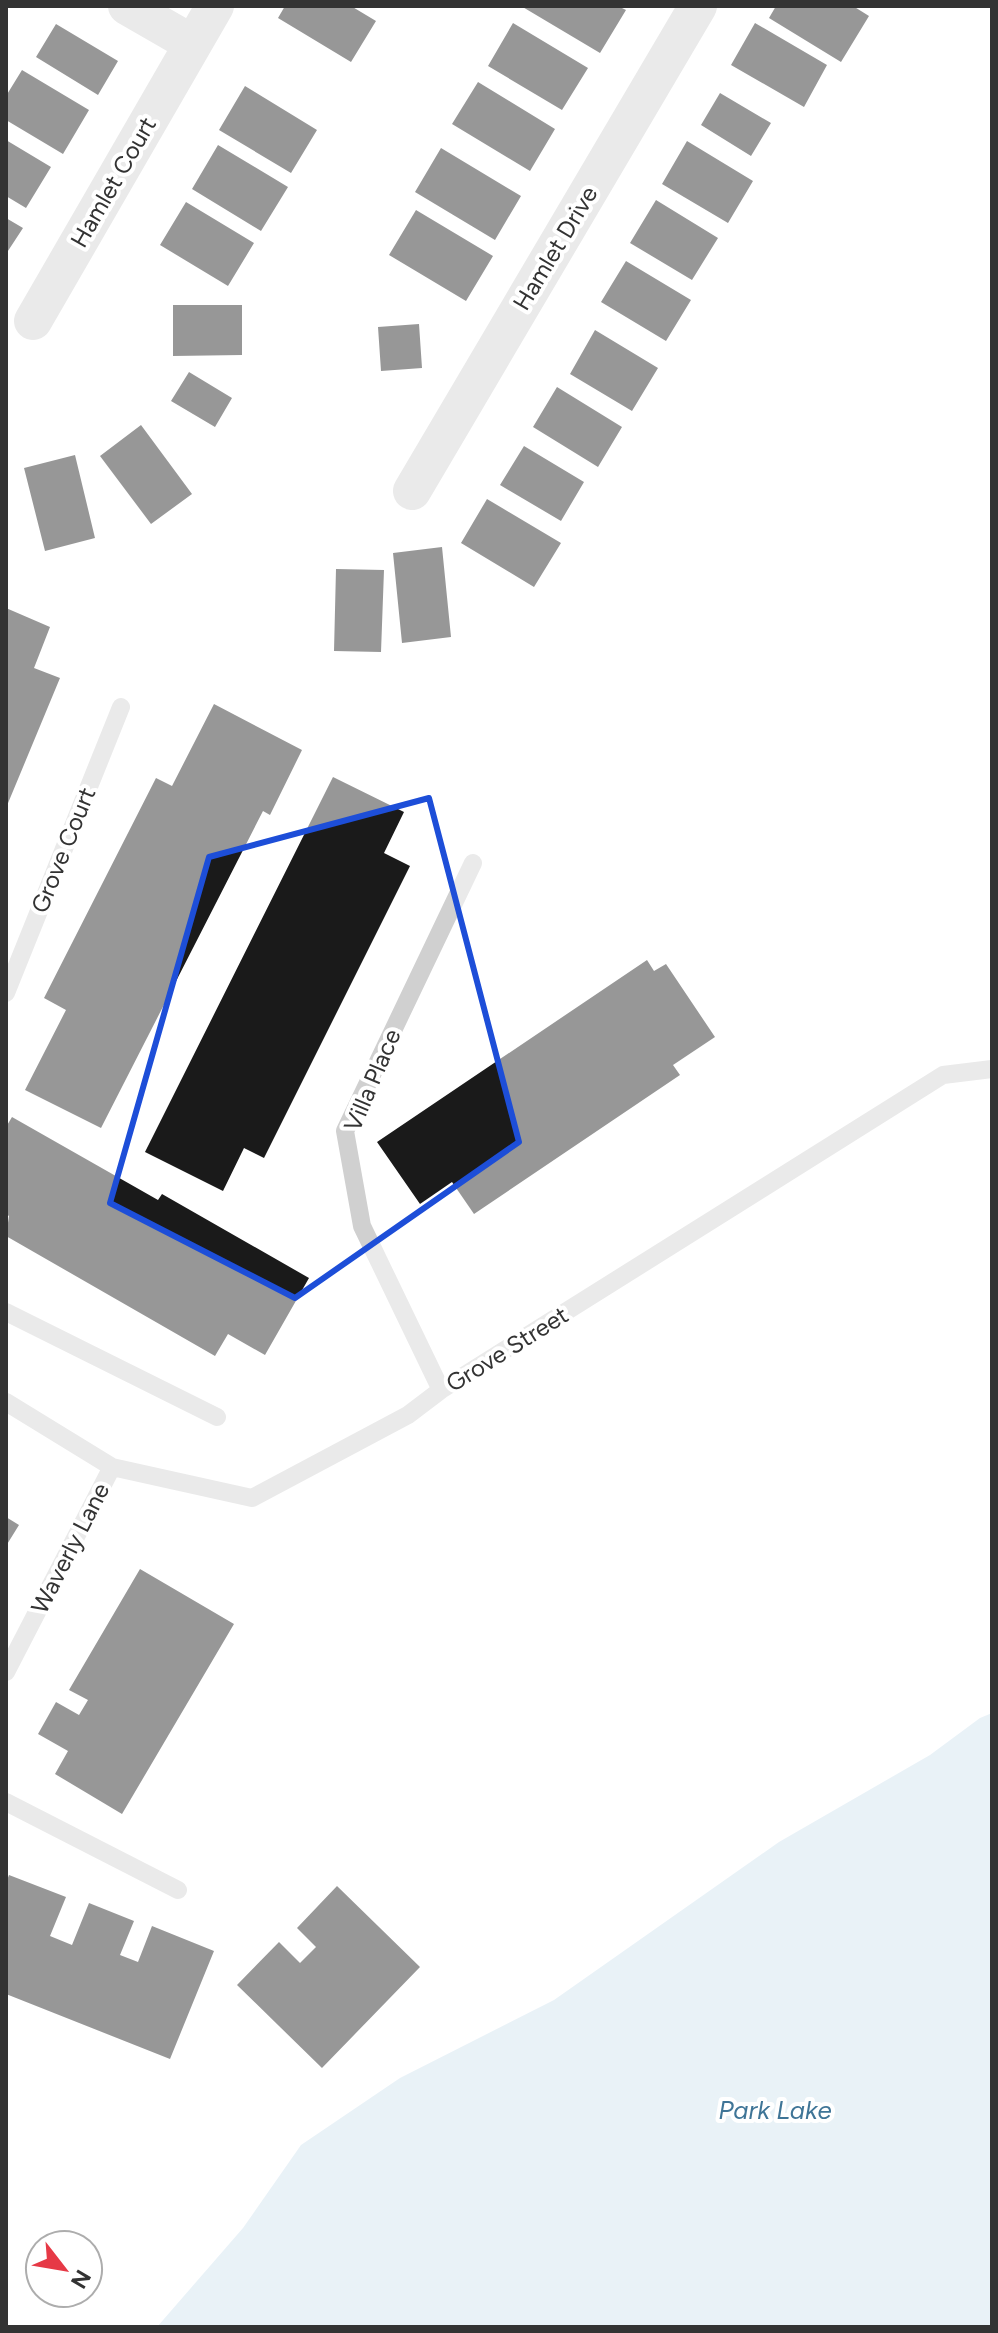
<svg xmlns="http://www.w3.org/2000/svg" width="998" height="2333" font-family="Figtree,sans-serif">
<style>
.water{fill:#cfe2ee}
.building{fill:#1a1a1a}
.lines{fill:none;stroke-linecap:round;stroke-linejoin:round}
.lane{stroke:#d0d0d0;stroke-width:18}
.street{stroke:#d0d0d0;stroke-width:38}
.marked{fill:none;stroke:#1d4ed8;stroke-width:6;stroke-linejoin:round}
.labels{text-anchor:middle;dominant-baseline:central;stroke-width:8;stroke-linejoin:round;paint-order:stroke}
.street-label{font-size:24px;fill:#333;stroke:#fff}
.water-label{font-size:26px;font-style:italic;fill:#3f7597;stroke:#fff}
</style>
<rect width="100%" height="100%" fill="#fff"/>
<!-- water -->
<path class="water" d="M992 1713V2327H157L243 2228 301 2145 400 2078 554 2000 779 1842 930 1755 980 1718Z"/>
<!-- building -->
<path class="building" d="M285 6H351L376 21 351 62 278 18Z
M521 6H618L626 10 600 53Z
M776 6H853L869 16 841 62 769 18Z
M513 23 588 68 562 110 488 66Z
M755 23 827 65 804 107 731 65Z
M56 24 118 61 98 95 36 57Z
M22 70 89 110 63 154 6 120V96Z
M478 82 555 129 530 171 452 124Z
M245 86 317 130 291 173 219 130Z
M720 93 771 123 751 156 701 125Z
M6 140 51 167 26 208 6 196Z
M687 141 753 181 728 223 662 184Z
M218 145 288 187 261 231 192 189Z
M441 148 521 196 495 240 415 192Z
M656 200 718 238 692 280 630 243Z
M186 202 254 243 228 286 160 245Z
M416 210 493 256 466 301 389 255Z
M6 218 23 228 6 254Z
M626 261 691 300 666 341 601 302Z
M173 305H242V355L173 356Z
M419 324 422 368 381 371 378 327Z
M595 330 658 368 632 411 570 374Z
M189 372 232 398 215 427 171 401Z
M557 387 622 427 598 467 533 427Z
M141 425 192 494 151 524 100 456Z
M524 446 584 482 561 521 500 485Z
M75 455 95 538 45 551 24 468Z
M487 499 561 543 534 587 461 543Z
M442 547 451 637 402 643 393 553Z
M336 569 384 570 381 652 334 651Z
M6 608 50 627 34 668 60 678 6 808Z
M214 704 302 750 270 815 263 811 101 1128 25 1090 66 1010 44 998 156 778 172 786Z
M333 777 404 812 384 853 410 866 264 1158 244 1148 223 1191 145 1152Z
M647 960 654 971 666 964 715 1037 673 1065 680 1075 474 1214 452 1182 420 1204 377 1142Z
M12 1117 158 1200 162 1194 309 1278 265 1355 228 1334 215 1356 6 1236 9 1216 6 1214V1127Z
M6 1517 19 1525 6 1546Z
M140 1569 234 1624 122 1814 55 1774 68 1751 38 1734 56 1702 79 1715 88 1700 69 1690Z
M9 1875 66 1897 50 1936 72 1945 89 1903 134 1921 120 1955 138 1962 152 1926 214 1951 170 2059 6 1994V1883Z
M337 1886 420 1967 322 2068 237 1985 279 1942 300 1963 316 1947 297 1928Z"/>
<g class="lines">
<!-- lane -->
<path class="lane" d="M6 993 121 707
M6 1312 217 1417
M441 1390 362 1226 345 1131 473 863
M6 1402 112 1467 252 1498 408 1415 441 1390 943 1075 992 1069
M6 1672 112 1467
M6 1802 178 1890"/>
<!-- street -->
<path class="street" d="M127 6 193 44
M33 321 215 6
M412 491 698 6"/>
</g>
<!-- marked area -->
<path d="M0 0H998V2333H0ZM429 798 519 1142 295 1298 110 1203 209 857Z" fill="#fff" fill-opacity=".55" fill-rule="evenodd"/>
<path class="marked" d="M429 798 519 1142 295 1298 110 1203 209 857Z"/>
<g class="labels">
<!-- street labels -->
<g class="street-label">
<text transform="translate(113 182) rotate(-60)">Hamlet Court</text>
<text transform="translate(555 248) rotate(-59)">Hamlet Drive</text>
<text transform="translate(63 850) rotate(-68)">Grove Court</text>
<text transform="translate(372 1080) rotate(-67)">Villa Place</text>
<text transform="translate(507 1349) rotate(-32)">Grove Street</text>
<text transform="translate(70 1548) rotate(-63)">Waverly Lane</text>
</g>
<!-- water labels -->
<g class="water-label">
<text x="775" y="2110">Park Lake</text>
</g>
</g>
<!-- border -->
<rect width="998" height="2333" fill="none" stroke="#333333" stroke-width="16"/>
<!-- north arrow -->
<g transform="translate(64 2269) rotate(121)"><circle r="38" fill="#ffffff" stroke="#adadad" stroke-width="2"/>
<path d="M0-6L14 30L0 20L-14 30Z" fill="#e63946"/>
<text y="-12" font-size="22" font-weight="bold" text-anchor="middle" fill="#333333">N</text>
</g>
</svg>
